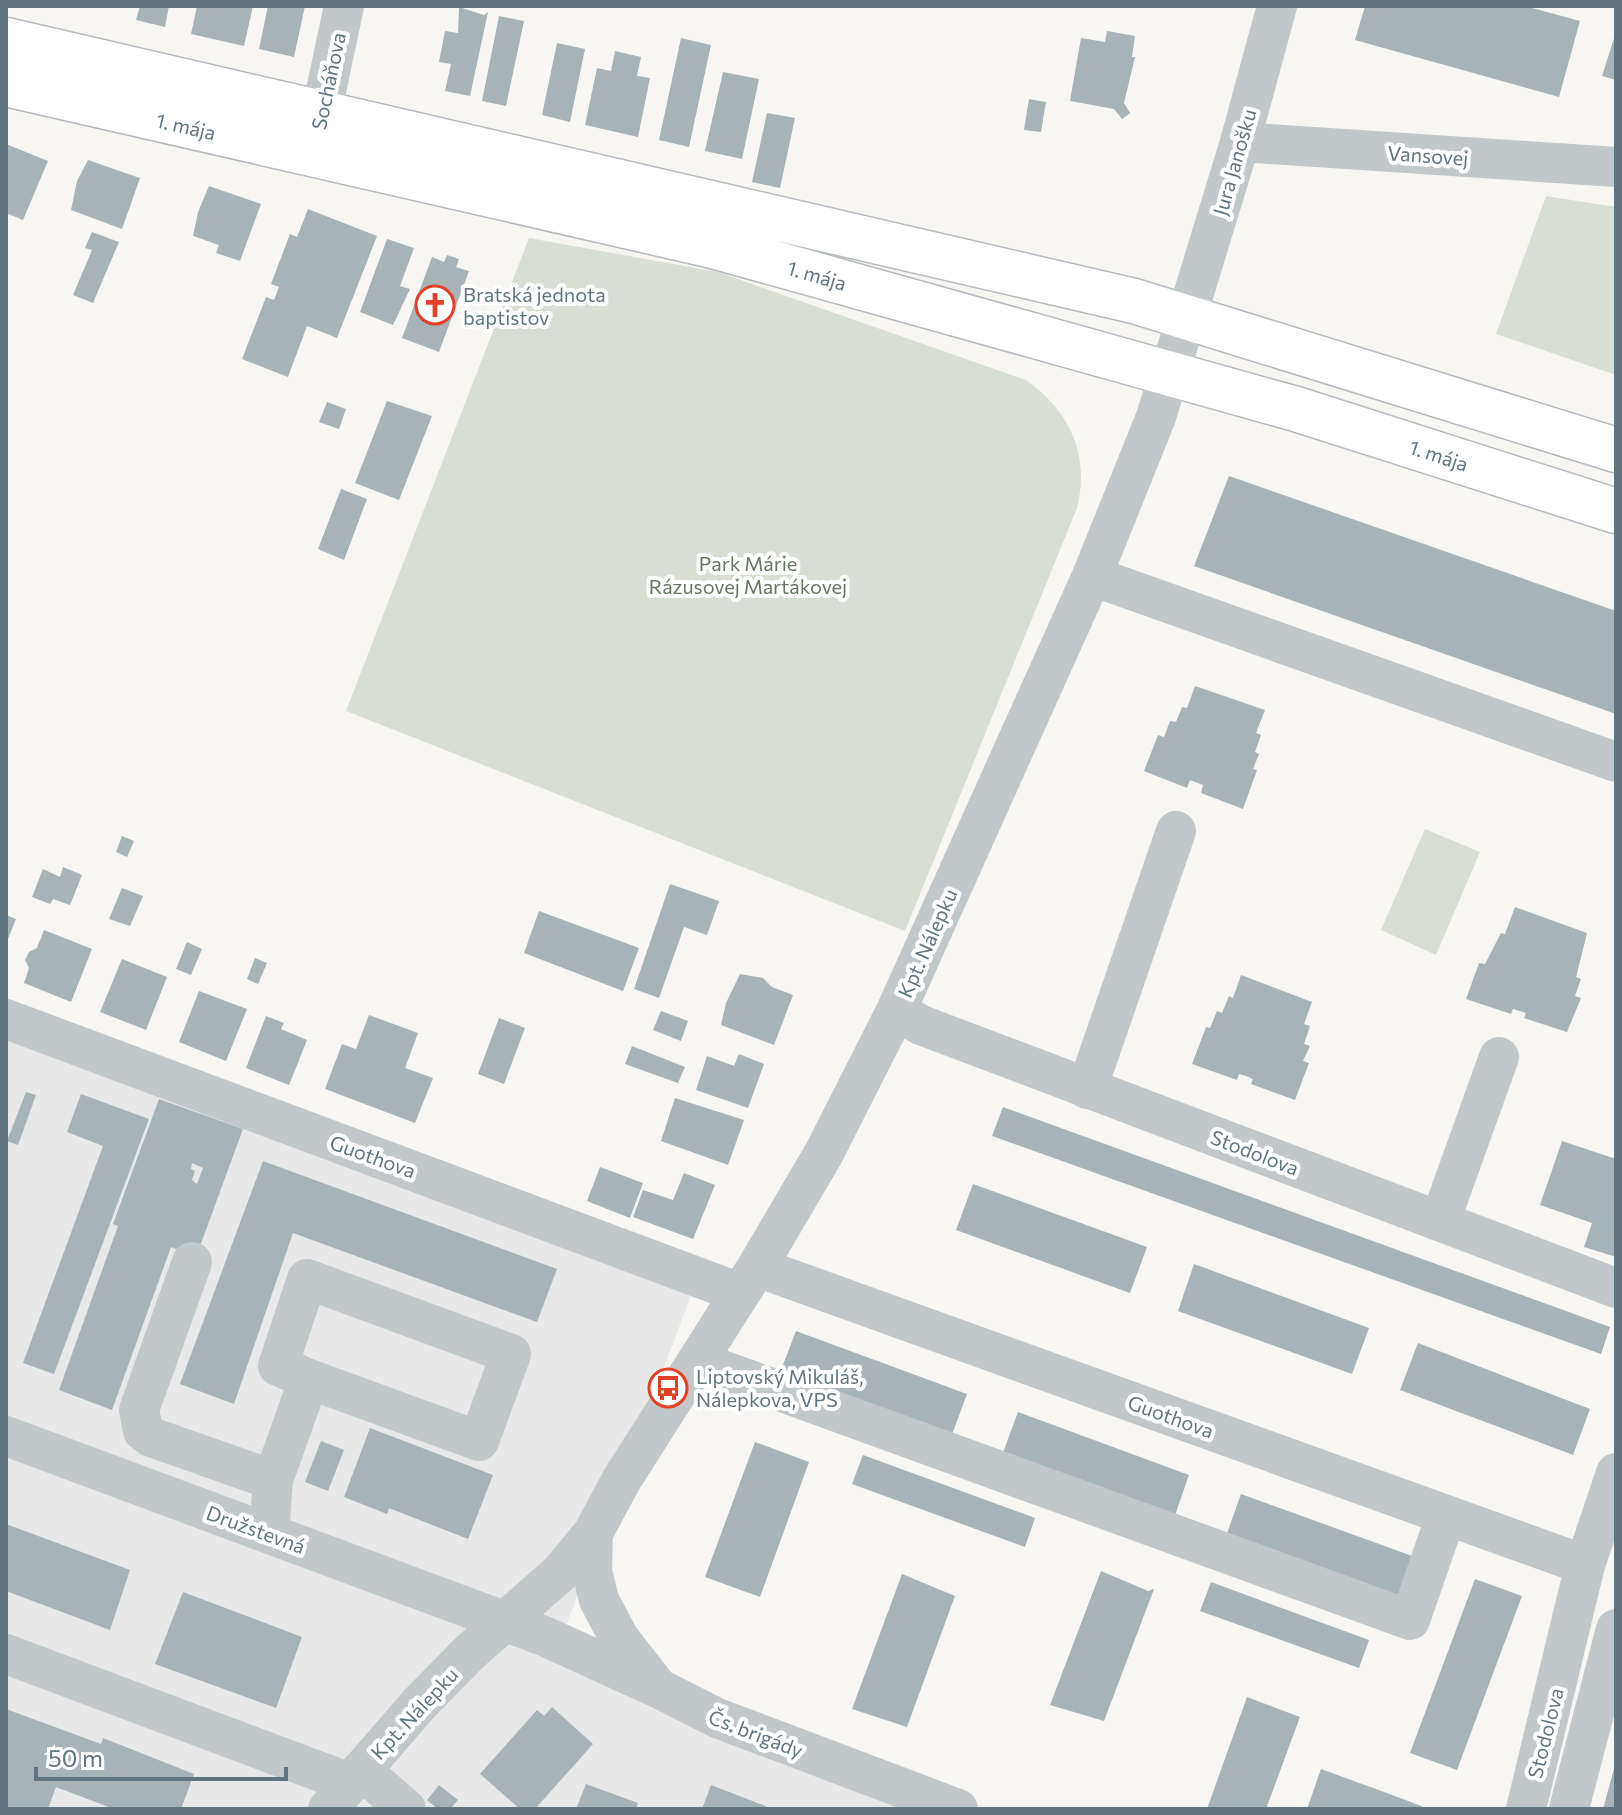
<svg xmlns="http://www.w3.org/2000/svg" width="1622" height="1815" font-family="Commissioner,sans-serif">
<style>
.built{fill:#e7e8e7}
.green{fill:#d9ded4}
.building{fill:#a8b3b7;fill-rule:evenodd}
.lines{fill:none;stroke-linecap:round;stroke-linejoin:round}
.major-casing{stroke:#b5babd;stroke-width:47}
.minor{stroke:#c2c7c9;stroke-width:40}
.major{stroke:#fff;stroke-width:44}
.labels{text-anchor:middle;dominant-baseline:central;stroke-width:8;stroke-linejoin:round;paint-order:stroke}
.street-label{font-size:20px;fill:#61757f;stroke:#fff}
.poi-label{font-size:20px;fill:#61757f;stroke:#fff;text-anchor:start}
.park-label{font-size:20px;fill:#667760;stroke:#fff}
</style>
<rect width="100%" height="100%" fill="#f7f6f3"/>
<!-- built -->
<path class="built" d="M6 1034 692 1293 553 1660 917 1809H6Z"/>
<!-- green -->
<path class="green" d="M1546 196 1616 207V375L1496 334Z
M529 238 718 272 1026 380C1070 411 1090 455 1077 508L905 931 346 711Z
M1425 829 1480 852 1436 955 1381 930Z"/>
<!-- building -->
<path class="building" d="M140 6H169L165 27 136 20Z
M197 6H253L244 46 191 34Z
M268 6H305L294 57 259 49Z
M1365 6H1525L1580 21 1559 97 1355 40Z
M459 7 484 15 488 12 470 96 445 91 451 64 439 62 445 31 458 33Z
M499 16 524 21 506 106 482 101Z
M1107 31 1135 36 1132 57H1135L1124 103 1130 113 1122 119 1114 109 1070 101 1081 38 1105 42Z
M1616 32V80L1602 76Z
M681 38 711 45 689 147 659 140Z
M557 43 585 49 570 122 542 115Z
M615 51 641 57 637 76 650 78 638 137 585 125 597 68 611 71Z
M723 72 759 79 742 159 705 151Z
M1029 99 1046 102 1041 132 1024 130Z
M767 113 795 118 780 188 752 182Z
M6 144 48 161 23 220 6 213Z
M88 160 140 178 122 229 71 210 77 181Z
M209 186 261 204 240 261 216 253 219 245 193 236 198 212Z
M308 209 377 236 337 338 307 326 288 377 242 359 266 297 274 300 279 287 271 284 290 234 297 237Z
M92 232 119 242 93 303 73 295 92 250 85 248Z
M387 239 414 248 400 286 410 289 393 325 360 312Z
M447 255 459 259 456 267 469 271 439 352 402 338 432 257 444 262Z
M387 401 432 416 399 500 355 483Z
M327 402 346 409 339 429 319 422Z
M1229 476 1616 611V714L1194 566Z
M341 489 367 499 344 560 318 549Z
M1195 686 1265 710 1256 733 1261 735 1255 752 1259 754 1253 769 1257 770 1243 809 1201 793 1203 785 1190 780 1187 788 1144 771 1158 735 1164 737 1170 721 1176 722 1182 707 1187 708Z
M122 836 134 841 127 857 116 852Z
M63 867 82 875 70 905 53 899 50 904 32 897 43 869 60 877Z
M670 884 719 901 707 935 684 927 659 998 634 989Z
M122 888 143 896 130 926 109 919Z
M1515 907 1587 933 1576 977 1581 979 1575 996 1581 998 1567 1032 1524 1018 1526 1013 1513 1009 1511 1014 1466 999 1479 963 1485 964 1501 933 1505 934Z
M539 911 639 948 623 991 524 953Z
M6 915 16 919 6 944Z
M44 930 92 949 71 1002 24 983 29 968 25 960 29 952 37 948Z
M187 942 202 949 191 975 176 969Z
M255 958 267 963 258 984 247 979Z
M122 959 167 977 146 1030 100 1012Z
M740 974 763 978 772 987 793 995 774 1045 721 1025 726 1003Z
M1241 975 1312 1002 1304 1024 1310 1026 1304 1044 1310 1046 1303 1061 1309 1063 1295 1100 1251 1084 1253 1079 1246 1076 1239 1074 1237 1080 1192 1064 1206 1027 1210 1028 1217 1011 1222 1013 1229 996 1233 998Z
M199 991 247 1009 226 1061 179 1042Z
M661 1011 688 1021 681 1041 653 1030Z
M369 1015 418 1033 405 1068 433 1078 415 1123 325 1089 342 1044 356 1049Z
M266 1016 284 1023 281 1029 307 1040 289 1085 246 1068Z
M499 1018 525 1028 504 1084 478 1074Z
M632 1046 685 1067 678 1083 625 1064Z
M739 1054 764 1064 748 1108 696 1090 707 1056 734 1066Z
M26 1092 36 1095 18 1145 7 1141Z
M81 1094 149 1119 54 1374 23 1363 103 1146 67 1132Z
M675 1098 744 1120 728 1165 661 1141Z
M159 1099 243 1129 196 1257 171 1247 112 1410 59 1390 118 1226 113 1224ZM192 1163 203 1168 197 1184 192 1180 195 1171 191 1169Z
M1003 1107 1610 1327 1601 1354 992 1136Z
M1562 1141 1616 1159V1257L1584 1247 1592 1223 1540 1205Z
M263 1161 557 1269 537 1322 293 1233 234 1404 180 1384Z
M600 1167 643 1183 630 1218 587 1201Z
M684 1173 715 1185 693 1239 633 1217 643 1190 673 1200Z
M973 1184 1147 1247 1130 1293 956 1230Z
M1194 1264 1369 1328 1352 1374 1178 1311Z
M796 1331 967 1394 950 1440 778 1378Z
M1418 1343 1590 1409 1573 1455 1400 1390Z
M1018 1412 1189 1475 1173 1521 1001 1458Z
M370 1428 493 1475 468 1539 389 1508 387 1514 344 1497Z
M321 1441 344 1450 328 1491 305 1482Z
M755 1442 809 1462 760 1597 705 1577Z
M863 1455 1035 1518 1025 1547 852 1484Z
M1241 1494 1415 1557 1398 1604 1225 1539Z
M6 1524 130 1570 110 1630 6 1591Z
M1101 1571 1148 1591 1154 1589 1104 1721 1050 1705Z
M902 1574 955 1596 907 1727 852 1709Z
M1475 1579 1522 1596 1457 1770 1410 1753Z
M1211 1582 1369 1640 1359 1668 1200 1611Z
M183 1592 302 1637 276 1708 155 1664Z
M1247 1697 1300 1717 1266 1809H1207Z
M552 1707 593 1744 535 1809H520L480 1774 537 1710 544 1716Z
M6 1709 101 1744 103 1738 194 1774 181 1809H114L56 1787 48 1809H6Z
M1615 1765 1616 1809H1603Z
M1321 1769 1395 1796 1429 1809H1307Z
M586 1784 638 1803 636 1809H576Z
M439 1785 458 1800 450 1809H438L427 1800Z
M711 1785 773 1809H702Z"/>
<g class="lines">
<!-- major casing -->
<g class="major-casing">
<path id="major" d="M6 40 1134 301 1616 450
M6 84 713 246 1296 409 1616 511"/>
</g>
<!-- minor -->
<path class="minor" d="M1240 142 1616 167
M315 143 344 6
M1092 576 1616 762
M896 1011 921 1025 1616 1288
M6 1019 740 1293
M1087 1089 1176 831
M1440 1221 1499 1057
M192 1262 139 1410 143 1431 151 1437 273 1480
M757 1267 1585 1565
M697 1361 1410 1620 1446 1516
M6 1436 544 1636 658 1688
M593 1533 592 1571 599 1600 619 1638 658 1688 717 1718 958 1809
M269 1534 273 1480 309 1379 479 1441 511 1354 307 1279 278 1366 309 1379
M6 1654 350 1783
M361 1770 406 1809
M328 1809 418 1705 470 1652 561 1572 593 1533 622 1479 757 1267 824 1153 896 1011 1092 576 1156 417 1240 142 1277 6
M1526 1809 1585 1565 1616 1473
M1569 1809 1616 1629"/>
<!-- major -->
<use href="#major" class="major"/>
</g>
<!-- icons -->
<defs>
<g id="church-ring" transform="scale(2)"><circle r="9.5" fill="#fff" stroke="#e53f25" stroke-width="1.5"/><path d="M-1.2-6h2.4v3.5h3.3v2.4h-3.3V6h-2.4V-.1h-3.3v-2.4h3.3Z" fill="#e53f25"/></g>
<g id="bus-ring" transform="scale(2)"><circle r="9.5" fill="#fff" stroke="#e53f25" stroke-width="1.5"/><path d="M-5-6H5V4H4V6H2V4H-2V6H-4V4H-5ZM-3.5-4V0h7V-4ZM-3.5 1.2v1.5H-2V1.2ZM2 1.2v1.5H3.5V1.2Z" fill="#e53f25"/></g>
</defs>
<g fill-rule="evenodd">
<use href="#church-ring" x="435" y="305"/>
<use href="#bus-ring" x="668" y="1388"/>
</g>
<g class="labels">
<!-- street labels -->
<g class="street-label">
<text transform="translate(328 81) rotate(-78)">Socháňova</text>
<text transform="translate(186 126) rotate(13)">1. mája</text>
<text transform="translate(1428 155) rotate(4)">Vansovej</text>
<text transform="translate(1234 162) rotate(-74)">Jura Janošku</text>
<text transform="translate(817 275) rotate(16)">1. mája</text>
<text transform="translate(1439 455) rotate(18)">1. mája</text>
<text transform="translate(927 943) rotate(-66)">Kpt. Nálepku</text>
<text transform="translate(1255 1152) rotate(21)">Stodolova</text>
<text transform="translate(373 1156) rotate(20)">Guothova</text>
<text transform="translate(1171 1416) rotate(20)">Guothova</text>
<text transform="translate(256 1529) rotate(20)">Družstevná</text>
<text transform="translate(414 1713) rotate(-47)">Kpt. Nálepku</text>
<text transform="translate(756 1733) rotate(21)">Čs. brigády</text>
<text transform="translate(1545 1733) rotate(-76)">Stodolova</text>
</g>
<!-- poi labels -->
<g class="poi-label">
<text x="463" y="294">Bratská jednota<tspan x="463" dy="23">baptistov</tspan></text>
<text x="696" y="1376">Liptovský Mikuláš,<tspan x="696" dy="23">Nálepkova, VPS</tspan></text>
</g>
<!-- park labels -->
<g class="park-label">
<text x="748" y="563">Park Márie<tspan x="748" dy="23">Rázusovej Martákovej</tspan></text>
</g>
</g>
<!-- border -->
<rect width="1622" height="1815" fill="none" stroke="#61757f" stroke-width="16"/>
<!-- scale -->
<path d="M36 1767v12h250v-12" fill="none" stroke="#61757f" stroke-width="4"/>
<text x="48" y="1767" font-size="24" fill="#61757f" stroke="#ffffff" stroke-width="6" paint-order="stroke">50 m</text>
</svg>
